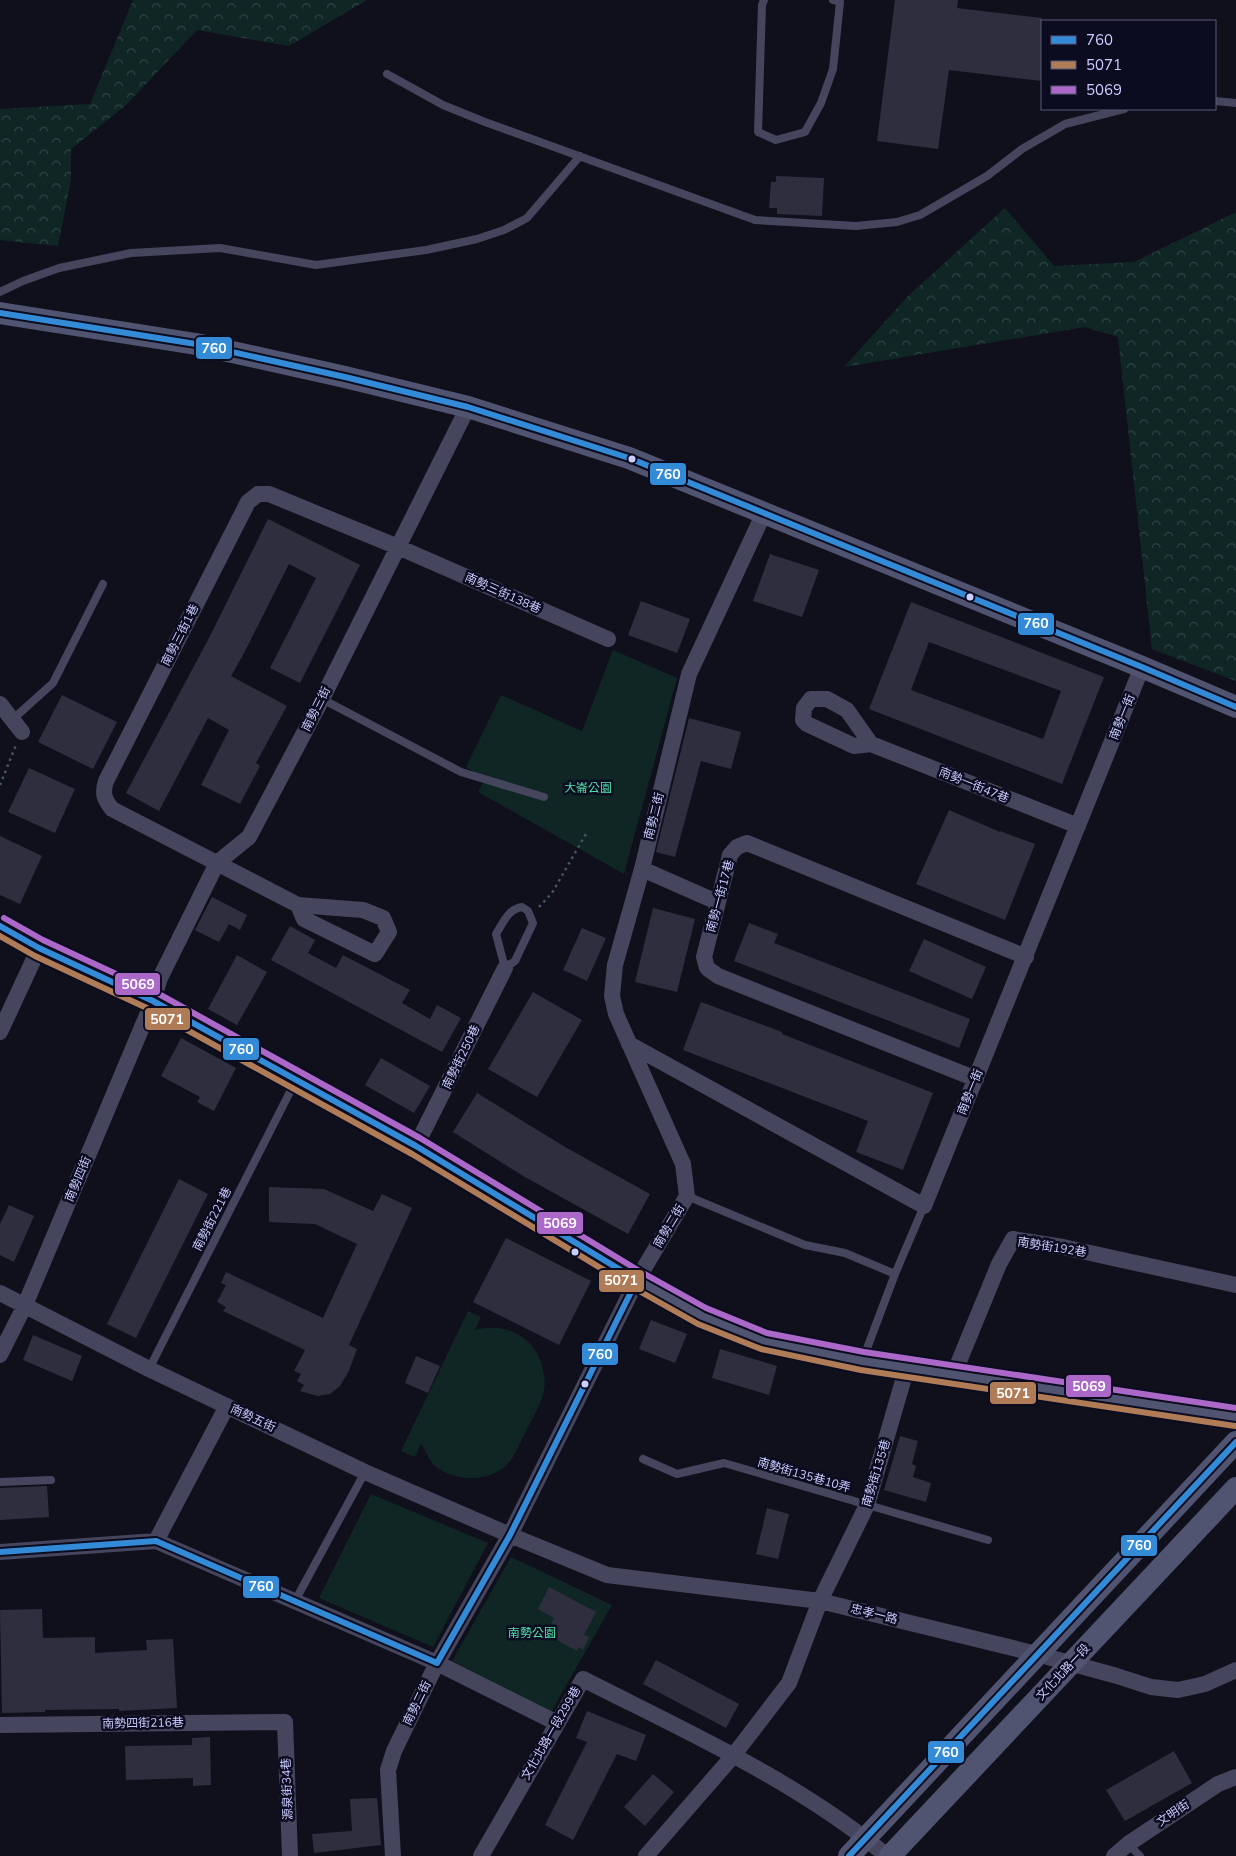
<svg xmlns="http://www.w3.org/2000/svg" width="1236" height="1856" font-family="'Nunito Sans','Noto Sans TC',sans-serif">
<style>
.forest{fill:url(#forest-crowns)}
.park{fill:#0f2625}
.building{fill:#2e2e3e;fill-rule:evenodd}
.lines{fill:none;stroke-linecap:round;stroke-linejoin:round}
.path{stroke:#455761;stroke-width:2.5;stroke-dasharray:2.5 4;stroke-linecap:butt}
.lane{stroke:#45465d;stroke-width:8}
.street{stroke:#45465d;stroke-width:16}
.secondary{stroke:#515470;stroke-width:22}
.bus-1-casing{stroke:#0c0c20;stroke-width:10}
.bus-2-casing{stroke:#0c0c20;stroke-width:10}
.bus-3-casing{stroke:#0c0c20;stroke-width:10}
.bus-1{stroke:#338bd7;stroke-width:6}
.bus-2{stroke:#b07c57;stroke-width:6}
.bus-3{stroke:#ac68c9;stroke-width:6}
.bus-dot{fill:#cbccff;stroke:#0c0c20;stroke-width:2}
.labels{text-anchor:middle;dominant-baseline:central;stroke-width:5;stroke-linejoin:round;paint-order:stroke}
.street-label{font-size:12px;fill:#cbccff;stroke:#0c0c20}
.park-label{font-size:12px;fill:#52e3ac;stroke:#0c0c20}
.line-badge{stroke:#0c0c20;stroke-width:2}
.badge-label{font-size:14px;text-anchor:middle;font-weight:bold;fill:#fff}
</style>
<defs>
<pattern id="forest-crowns" width="20" height="18" patternUnits="userSpaceOnUse" patternTransform="scale(1.25)"><rect width="20" height="18" fill="#0f2625"/><path d="M2 6a3 3 0 1 1 6 0M12 15a3 3 0 1 1 6 0" fill="none" stroke="#314446"/></pattern>
</defs>
<rect width="100%" height="100%" fill="#10101c"/>
<!-- forest -->
<path class="forest" d="M133 0H367L289 46 197 30 125 106 71 149V180L58 246 0 240V109L90 104Z
M1005 208 1054 266 1134 262 1236 212V681L1152 649 1118 337 1085 327 844 367 907 297Z"/>
<!-- park -->
<path class="park" d="M613 650 677 678 624 874 478 792 485 779 466 767 501 695 582 731Z
M468 1311 481 1317 475 1330C490 1326 505 1327 519 1335 539 1346 550 1376 542 1398 538 1409 532 1419 527 1429 522 1439 517 1451 511 1460 494 1483 456 1483 435 1466 429 1460 425 1450 421 1443L415 1457 401 1451Z
M371 1494 488 1543 433 1647 319 1598Z
M511 1557 612 1605 551 1712 452 1661Z"/>
<!-- building -->
<path class="building" d="M895 0H958L957 8 1042 18V81L949 70 938 149 877 141Z
M776 176 824 178 822 216 777 214V208H769L771 182H776Z
M268 519 360 565 300 683 270 668 316 578 289 564 243 655 231 676 287 706 256 763 260 766 240 804 201 785 229 730 208 718 159 811 126 793 209 638Z
M770 554 819 570 802 617 753 601Z
M641 601 690 619 677 653 628 635Z
M911 602 1104 677 1062 784 869 709ZM929 642 1061 691 1043 739 911 690Z
M62 695 117 722 93 769 38 742Z
M689 718 741 732 731 769 701 761 675 857 656 852Z
M29 768 75 789 55 833 8 812Z
M949 810 1000 832V831L1035 844 1005 920 916 884Z
M0 836 42 856 20 904 0 895Z
M212 897 247 915 240 930 229 924 219 942 195 930Z
M653 908 695 919 677 992 635 982Z
M749 923 778 934 774 943 970 1019 959 1048 734 961Z
M290 926 315 940 308 953 336 968 343 955 410 990 402 1003 430 1019 437 1005 461 1018 442 1052 271 960Z
M582 928 606 938 587 981 563 970Z
M924 939 986 967 972 999 909 971Z
M237 955 267 972 237 1025 208 1009Z
M533 992 582 1020 537 1097 488 1069Z
M701 1002 782 1032V1034L933 1093 903 1170 856 1152 868 1121 683 1050Z
M181 1038 236 1068 214 1111 197 1102 200 1097 161 1076Z
M381 1058 430 1086 414 1113 365 1085Z
M477 1093 565 1147 650 1194 628 1234 525 1177 453 1132Z
M179 1179 208 1194 136 1338 107 1324Z
M269 1187 324 1189 373 1211 382 1194 412 1208 349 1345 357 1349 349 1371 340 1386 330 1394 318 1396 300 1391 304 1385 297 1381 301 1374 294 1371 305 1350 223 1311 226 1307 217 1302 226 1285 221 1283 226 1272 323 1318 357 1244 315 1224 269 1222Z
M9 1205 34 1216 14 1262 0 1255V1224Z
M506 1238 591 1281 559 1345 473 1302Z
M651 1320 687 1334 675 1363 639 1349Z
M33 1335 82 1356 72 1381 23 1360Z
M720 1349 777 1366 769 1395 712 1378Z
M416 1356 440 1366 428 1393 405 1383Z
M900 1436 918 1441 912 1464 916 1466 913 1477 931 1483 926 1502 884 1490Z
M47 1486 49 1517 0 1520V1488Z
M767 1508 789 1514 778 1559 756 1554Z
M549 1587 596 1612 584 1635 589 1637 583 1650 579 1647 577 1651 546 1634 554 1618 538 1609Z
M42 1609 43 1638 95 1637V1653L147 1650 146 1640 173 1639 177 1708 119 1711V1709L45 1710V1712L2 1713 0 1610Z
M656 1660 739 1704 726 1728 643 1684Z
M587 1711 646 1735 636 1761 617 1754 573 1840 545 1825 587 1742 576 1738Z
M210 1737 211 1785 193 1786V1778L126 1780 125 1746 192 1745V1738Z
M1174 1751 1192 1783 1125 1821 1106 1790Z
M653 1774 674 1792 645 1826 624 1807Z
M377 1798 381 1845 314 1853 312 1834 352 1831 350 1799Z"/>
<g class="lines">
<!-- path -->
<path class="path" d="M0 785 16 745
M539 907 552 893 587 832"/>
<!-- lane -->
<path class="lane" d="M764 0 762 5 758 132 776 140 805 132 821 103 833 69 840 2 833 0
M387 74 443 105 485 122 755 220 856 226 897 222 920 215 987 176 1022 149 1065 124 1124 109
M1215 101 1236 103
M0 292 23 281 59 268 131 253 220 248 316 265 426 250 477 239 504 230 527 218 580 156
M322 699 461 772 544 797
M12 720 53 683 103 584
M522 907 528 911 533 923 515 961 505 968 496 934C503 923 508 909 522 907Z
M687 1196 805 1245 845 1253 895 1274
M863 1359 895 1274 924 1206
M149 1369 295 1082
M643 1459 677 1474 724 1463 988 1540
M0 1482 51 1480
M295 1601 365 1472
M1128 1844 1140 1856"/>
<!-- street -->
<path class="street" d="M0 704 22 732
M871 744 847 710 827 699H811L804 708 803 720 807 724 854 746 871 744 1078 826
M642 869 717 902
M298 905 363 910 383 918 389 932 375 954 304 919 298 905 112 809C104 799 102 793 106 781L248 502 258 494H269L398 547 608 639
M0 1032 39 948
M629 1044 924 1206 1142 667
M976 1079 718 976 707 968 704 957 730 855 737 847 747 843 1026 957
M416 1146 505 968
M0 1293 149 1369 365 1472 510 1535 607 1575 820 1601 1037 1654 1117 1676 1151 1687 1178 1690 1205 1684 1236 1670
M0 1355 25 1305 153 1001 160 978 217 863 249 837 322 699 468 407
M953 1376 999 1264 1013 1239 1063 1247 1236 1285
M156 1541 227 1406
M0 1552 156 1541 437 1663 557 1723
M0 1725 285 1722 290 1856
M393 1856 388 1770 394 1751 437 1663 510 1535 637 1280 687 1196 683 1164 616 1014 612 996 615 965 642 869 689 674 764 513
M481 1856 583 1679C687 1732 797 1781 887 1856
M646 1856 733 1756 789 1683 820 1601 867 1505 907 1367
M1114 1856 1128 1844 1218 1784 1236 1777"/>
<!-- secondary -->
<path class="secondary" d="M0 313 196 344 345 377 468 407 629 458 1142 667 1236 707
M0 926 39 948 153 1001 416 1146 637 1280 702 1316 764 1341 862 1361 1236 1417
M849 1856 1236 1442
M890 1856 1236 1488"/>
<!-- bus-1 casing -->
<g class="bus-1-casing">
<path id="bus-1" d="M0 313 196 344 345 377 468 407 629 458 1142 667 1236 707
M0 926 39 948 153 1001 416 1146 637 1280 510 1535 437 1663 156 1541 0 1552
M849 1856 1236 1442"/>
</g>
<!-- bus-2 casing -->
<g class="bus-2-casing">
<path id="bus-2" d="M0 936 35 956 149 1009 412 1154 632 1287 698 1324 761 1349 861 1370 1235 1426"/>
</g>
<!-- bus-3 casing -->
<g class="bus-3-casing">
<path id="bus-3" d="M4 918 43 940 157 993 420 1138 641 1272 706 1308 767 1333 864 1352 1236 1408"/>
</g>
<!-- bus-1 -->
<use href="#bus-1" class="bus-1"/>
<!-- bus-2 -->
<use href="#bus-2" class="bus-2"/>
<!-- bus-3 -->
<use href="#bus-3" class="bus-3"/>
</g>
<!-- markers -->
<g class="bus-dot">
<circle cx="632" cy="459" r="4.5"/>
<circle cx="970" cy="597" r="4.5"/>
<circle cx="575" cy="1252" r="4.5"/>
<circle cx="585" cy="1384" r="4.5"/>
</g>
<g class="labels">
<!-- street labels -->
<g class="street-label">
<text transform="translate(503 593) rotate(24)">南勢三街138巷</text>
<text transform="translate(180 635) rotate(-63)">南勢三街1巷</text>
<text transform="translate(316 709) rotate(-63)">南勢三街</text>
<text transform="translate(1122 717) rotate(-68)">南勢一街</text>
<text transform="translate(974 785) rotate(22)">南勢一街47巷</text>
<text transform="translate(654 816) rotate(-76)">南勢二街</text>
<text transform="translate(720 896) rotate(-75)">南勢一街17巷</text>
<text transform="translate(461 1057) rotate(-64)">南勢街250巷</text>
<text transform="translate(970 1092) rotate(-68)">南勢一街</text>
<text transform="translate(78 1179) rotate(-67)">南勢四街</text>
<text transform="translate(212 1219) rotate(-63)">南勢街221巷</text>
<text transform="translate(669 1226) rotate(-59)">南勢二街</text>
<text transform="translate(1052 1247) rotate(9)">南勢街192巷</text>
<text transform="translate(253 1418) rotate(25)">南勢五街</text>
<text transform="translate(876 1473) rotate(-73)">南勢街135巷</text>
<text transform="translate(804 1475) rotate(16)">南勢街135巷10弄</text>
<text transform="translate(874 1614) rotate(14)">忠孝一路</text>
<text transform="translate(1063 1672) rotate(-47)">文化北路一段</text>
<text transform="translate(417 1703) rotate(-64)">南勢二街</text>
<text transform="translate(143 1723) rotate(-1)">南勢四街216巷</text>
<text transform="translate(551 1733) rotate(-60)">文化北路一段299巷</text>
<text transform="translate(287 1789) rotate(-92)">源泉街34巷</text>
<text transform="translate(1173 1813) rotate(-34)">文明街</text>
</g>
<!-- park labels -->
<g class="park-label">
<text x="588" y="788">大崙公園</text>
<text x="532" y="1633">南勢公園</text>
</g>
</g>
<g class="line-badge">
<rect x="195" y="336" width="38" height="24" rx="5" fill="#338bd7"/>
<rect x="649" y="462" width="38" height="24" rx="5" fill="#338bd7"/>
<rect x="1017" y="612" width="38" height="24" rx="5" fill="#338bd7"/>
<rect x="114" y="972" width="47" height="24" rx="5" fill="#ac68c9"/>
<rect x="144" y="1007" width="47" height="24" rx="5" fill="#b07c57"/>
<rect x="222" y="1037" width="38" height="24" rx="5" fill="#338bd7"/>
<rect x="536" y="1211" width="48" height="24" rx="5" fill="#ac68c9"/>
<rect x="598" y="1269" width="47" height="24" rx="5" fill="#b07c57"/>
<rect x="581" y="1342" width="38" height="24" rx="5" fill="#338bd7"/>
<rect x="1065" y="1374" width="47" height="24" rx="5" fill="#ac68c9"/>
<rect x="989" y="1381" width="48" height="24" rx="5" fill="#b07c57"/>
<rect x="1120" y="1534" width="38" height="23" rx="5" fill="#338bd7"/>
<rect x="242" y="1575" width="38" height="24" rx="5" fill="#338bd7"/>
<rect x="927" y="1740" width="38" height="24" rx="5" fill="#338bd7"/>
</g>
<g class="badge-label">
<text x="214" y="353">760</text>
<text x="668" y="479">760</text>
<text x="1036" y="628">760</text>
<text x="138" y="989">5069</text>
<text x="167" y="1024">5071</text>
<text x="241" y="1054">760</text>
<text x="560" y="1228">5069</text>
<text x="621" y="1285">5071</text>
<text x="600" y="1359">760</text>
<text x="1089" y="1391">5069</text>
<text x="1013" y="1398">5071</text>
<text x="1139" y="1550">760</text>
<text x="261" y="1591">760</text>
<text x="946" y="1757">760</text>
</g>
<!-- legend -->
<rect x="1041" y="20" width="175" height="90" fill="#0c0c20" stroke="#585979"/>
<rect x="1051" y="36" width="25" height="8" fill="#338bd7" stroke="#585979"/>
<text x="1086" y="45" font-size="15" fill="#cbccff">760</text>
<rect x="1051" y="61" width="25" height="8" fill="#b07c57" stroke="#585979"/>
<text x="1086" y="70" font-size="15" fill="#cbccff">5071</text>
<rect x="1051" y="86" width="25" height="8" fill="#ac68c9" stroke="#585979"/>
<text x="1086" y="95" font-size="15" fill="#cbccff">5069</text>
</svg>
